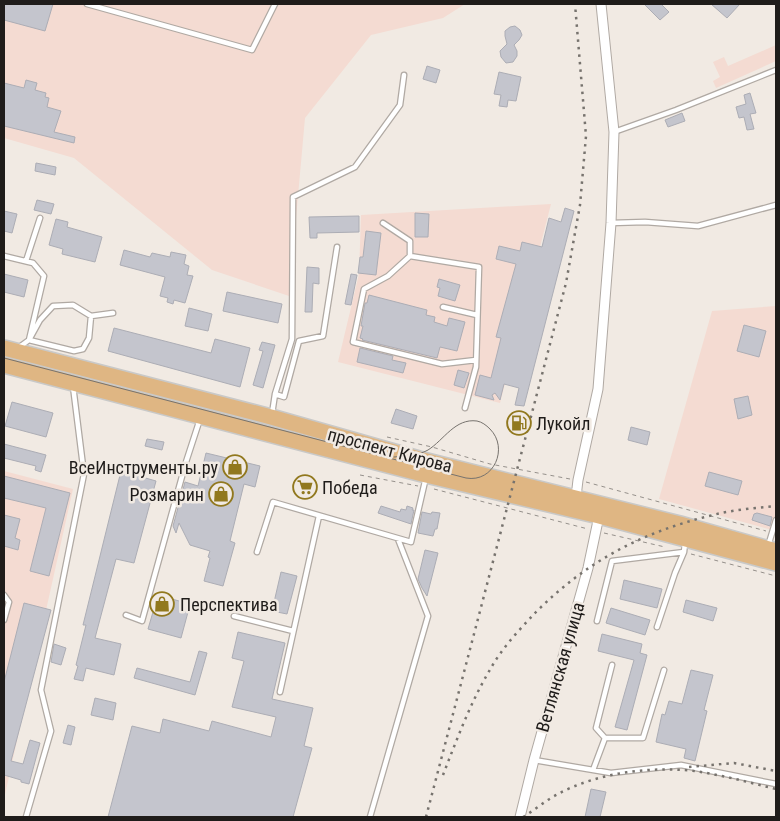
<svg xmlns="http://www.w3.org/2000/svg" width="780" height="821" font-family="'Roboto Condensed',sans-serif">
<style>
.industrial{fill:#f4dbd2}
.building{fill:#c4c5cd;stroke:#acadb5}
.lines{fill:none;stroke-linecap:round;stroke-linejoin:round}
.service-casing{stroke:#b0a9a3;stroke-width:7}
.minor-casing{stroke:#b0a9a3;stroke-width:11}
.primary-casing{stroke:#c9c9c8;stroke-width:18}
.path{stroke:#95908b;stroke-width:1;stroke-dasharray:4 4;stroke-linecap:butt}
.service{stroke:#fff;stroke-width:4.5}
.minor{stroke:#fff;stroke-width:9}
.primary{stroke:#dfb683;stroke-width:15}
.tram{stroke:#77736e;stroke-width:1}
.rail{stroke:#77736e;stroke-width:2.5;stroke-dasharray:2.5 5;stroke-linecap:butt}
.labels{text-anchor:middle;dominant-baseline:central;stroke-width:5;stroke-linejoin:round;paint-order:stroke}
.poi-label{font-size:18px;fill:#1f1c1a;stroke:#f1eae3;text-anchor:start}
.street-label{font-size:18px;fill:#1f1c1a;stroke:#f1eae3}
</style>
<rect width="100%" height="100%" fill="#f1eae3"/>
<!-- industrial -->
<path class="industrial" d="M4 4H465L443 18 371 35 305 118 289 296 212 270 74 158 4 138Z
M776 45V61L716 88 713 81 720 77 713 62 724 57 728 66Z
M551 204 500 403 338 362 359 274 361 215Z
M776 306V531L659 499 712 311Z
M4 471 73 489 4 799Z"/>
<!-- building -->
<path class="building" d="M4 4H53L45 31 4 20Z
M644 4H661L669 12 660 20Z
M711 4H740L727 18Z
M515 26 520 30 522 35 519 40 514 45 517 51V56L513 62 506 63 501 57 500 51 507 44 505 36V31L510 27Z
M427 66 440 70 436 83 423 79Z
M499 72 521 77 516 101 508 100 507 107 499 106 501 95 494 94Z
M26 80 37 83 35 90 46 93 45 97 49 98 47 107 61 111 54 132 75 137 74 143 4 126V83L24 88Z
M750 93 756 113 750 114 754 129 747 130 744 117 739 118 736 107 746 104 744 95Z
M682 113 685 121 668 127 665 120Z
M36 163 56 167 55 175 35 171Z
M37 200 54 204 51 214 34 210Z
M565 208 574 211 524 406 515 405 519 388 504 384 500 400 495 393 492 395 494 400 475 395 480 375 491 378 501 338 496 337 516 264 496 259 499 246 520 251 522 242 542 247 549 218 561 222Z
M4 211 17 214 12 233 4 231Z
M415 213 429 214 428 237H415Z
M359 216V232L317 233V238H310L309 217Z
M56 219 68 222 67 227 102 237 95 262 62 254 63 249 49 245Z
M366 231 381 233 376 275 358 273 360 257H363Z
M124 250 150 257 152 253 170 257 171 252 186 255 184 264 189 266 187 275 193 276 185 303 174 300 173 304 167 302 168 298 160 296 165 277 120 265Z
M307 267 319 268V284L313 283 312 312H305Z
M4 274 28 280 24 297 4 292Z
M351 274 357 275 351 305 345 304Z
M439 279 460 285 455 301 438 296 440 288 437 287Z
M227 292 282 304 278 323 223 311Z
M369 295 427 310 426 315 435 317 434 322 447 326 449 318 465 322 457 351 440 347 437 358 362 340 363 339 360 338 363 326H361L365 303H367Z
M189 308 212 314 208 331 185 326Z
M744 325 766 331 759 357 737 351Z
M114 328 211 353 215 339 250 348 240 387 108 351Z
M262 342 275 345 263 388 253 385 263 351 259 350Z
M360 348 393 356 392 360 406 363 403 373 357 362Z
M458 370 469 373 464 388 454 385Z
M748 396 752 415 738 419 734 399Z
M12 402 53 413 46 437 5 426Z
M396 409 417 416 413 429 391 423Z
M631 427 650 432 647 445 628 440Z
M147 439 164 442 162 450 145 446Z
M4 444 46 455 41 472 35 470 36 466 4 458Z
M206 453 260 466 255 487 244 484 230 541 235 543 223 586 204 581 210 558 208 557 210 551 190 545 179 523 176 533 173 526 185 482 198 486Z
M121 471 156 481 134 563 116 559 95 638 121 644 114 675 86 668 83 681 74 679 78 666 76 665 86 625H83Z
M709 472 742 481 738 495 705 486Z
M4 476 70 493 49 576 30 571 46 508 4 498Z
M381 506 400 512 401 509 406 510 407 506 413 508 412 510H414L411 524 378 513Z
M422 512 431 514 432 512 440 513 437 529H435L433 536 418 533Z
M757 513 772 517 770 526 752 520 754 514Z
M4 515 20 519 15 538 20 540 18 550 4 546Z
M425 550 438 553 427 596 422 588 418 579Z
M281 572 297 576 287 614 272 611Z
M624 580 662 589 657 608 620 599Z
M158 595 186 603 184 611 188 612 181 638 148 629Z
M686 600 717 608 713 621 683 612Z
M24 603 51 610 11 761 23 764 30 740 40 743 29 784 21 782V780L4 775V682Z
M611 608 650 620 645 635 606 623Z
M238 632 285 643 272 699 313 708 304 746 312 748 293 817H108L132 726 160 733 163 719 209 731 212 721 271 737 276 717 232 707 244 661 232 658Z
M602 634 642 644 640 653 647 655 627 730 615 727 634 660 598 651Z
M54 644 66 648 61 665 51 662Z
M199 651 207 653 195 695 134 678 137 668 190 682Z
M691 670 713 675 704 710 707 711 695 761 684 758 686 749 656 742 662 714 665 715 669 701 682 704Z
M95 698 116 703 113 720 91 715Z
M68 725 75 727 71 745 63 743Z
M591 789 606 792 600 817H585Z"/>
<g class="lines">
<!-- service casing -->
<g class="service-casing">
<path id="service" d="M87 4 252 50 275 4
M614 132 676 110 776 70
M383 223 410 241V256L388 276 364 289 353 342 442 364 476 360
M611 223 645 222 698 226 776 205
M4 256 33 263 44 276 29 340 74 351 83 349 89 338 91 316
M410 256 479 267 476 367 465 408
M26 261 40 218
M443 307 477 315
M18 348 29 340 40 320 53 306 73 305 91 316 113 313
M275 394 284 397 299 341 323 336 337 247
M272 414 275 394 292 339 293 197 355 167 400 105 404 75
M768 546 776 520
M257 552 273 502 411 542 426 477
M4 595 9 602 4 620
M126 615 142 621 186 462 200 419
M234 616 293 631
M597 621 612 561 684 552 685 543
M657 627 675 573 684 552
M280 692 319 516
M605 738H643L664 670
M534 760 611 773 681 765 776 784
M593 770 605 738 596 728 612 665
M26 817 51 731 41 690 84 474 73 386
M370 817 428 616 398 539"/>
</g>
<!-- minor casing -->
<g class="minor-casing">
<path id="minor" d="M576 497 578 480 598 389 611 223 614 132 601 4
M520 817 534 760 588 568 599 516"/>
</g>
<!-- primary casing -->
<g class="primary-casing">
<path id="primary" d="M4 348 271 417 419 459 680 524 776 551
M4 365 426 475 599 516 776 563"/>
</g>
<!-- path -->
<path class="path" d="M387 437 432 447 490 464 570 479
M360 475 418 486
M586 482 766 531
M434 489 588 529
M604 533 665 547
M691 554 776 576"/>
<!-- service -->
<use href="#service" class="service"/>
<!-- minor -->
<use href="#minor" class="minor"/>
<!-- primary -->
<use href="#primary" class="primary"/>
<!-- tram -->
<path class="tram" d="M4 358 466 478C494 483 509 448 490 429 486 425 482 422 477 421 455 418 444 440 428 450 417 456 406 456 394 457"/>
<!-- rail -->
<path class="rail" d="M689 767 734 763 776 771
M443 775C457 739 471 701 491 668 502 648 520 629 536 612 586 562 640 533 709 516 731 510 754 508 776 506
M426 817 566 283 580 205 586 136 575 4
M523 817C535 810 546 800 558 794 598 772 657 765 701 772 726 776 751 783 776 789"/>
</g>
<!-- icons -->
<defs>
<g id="fuel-ring" transform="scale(1.25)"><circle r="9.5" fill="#f1eae3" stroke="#91781e" stroke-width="1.5"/><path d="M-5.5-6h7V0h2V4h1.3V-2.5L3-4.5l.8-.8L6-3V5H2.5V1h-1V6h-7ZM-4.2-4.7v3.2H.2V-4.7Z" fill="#91781e"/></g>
<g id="shop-ring" transform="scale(1.25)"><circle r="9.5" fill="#f1eae3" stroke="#91781e" stroke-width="1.5"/><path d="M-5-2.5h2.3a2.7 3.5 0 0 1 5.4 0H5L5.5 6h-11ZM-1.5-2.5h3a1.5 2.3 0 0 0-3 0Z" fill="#91781e"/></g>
<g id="supermarket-ring" transform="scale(1.25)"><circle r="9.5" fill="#f1eae3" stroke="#91781e" stroke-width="1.5"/><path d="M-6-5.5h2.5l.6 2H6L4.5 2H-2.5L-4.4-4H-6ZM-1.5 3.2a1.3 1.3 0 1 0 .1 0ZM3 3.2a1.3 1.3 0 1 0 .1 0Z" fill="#91781e"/></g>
</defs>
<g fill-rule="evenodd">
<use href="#fuel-ring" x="519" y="423"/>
<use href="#shop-ring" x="235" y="467"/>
<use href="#supermarket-ring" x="305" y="487"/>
<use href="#shop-ring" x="221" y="494"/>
<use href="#shop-ring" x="162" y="604"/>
</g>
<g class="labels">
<!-- poi labels -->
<g class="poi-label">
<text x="536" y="423">Лукойл</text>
<text x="218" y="467" text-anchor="end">ВсеИнструменты.ру</text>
<text x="322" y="487">Победа</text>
<text x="204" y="494" text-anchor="end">Розмарин</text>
<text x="180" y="604">Перспектива</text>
</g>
<!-- street labels -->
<g class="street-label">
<text transform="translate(390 450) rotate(15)">проспект Кирова</text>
<text transform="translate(560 667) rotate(-74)">Ветлянская улица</text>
</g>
</g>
<!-- border -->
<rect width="780" height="821" fill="none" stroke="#1f1c1a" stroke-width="10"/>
</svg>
